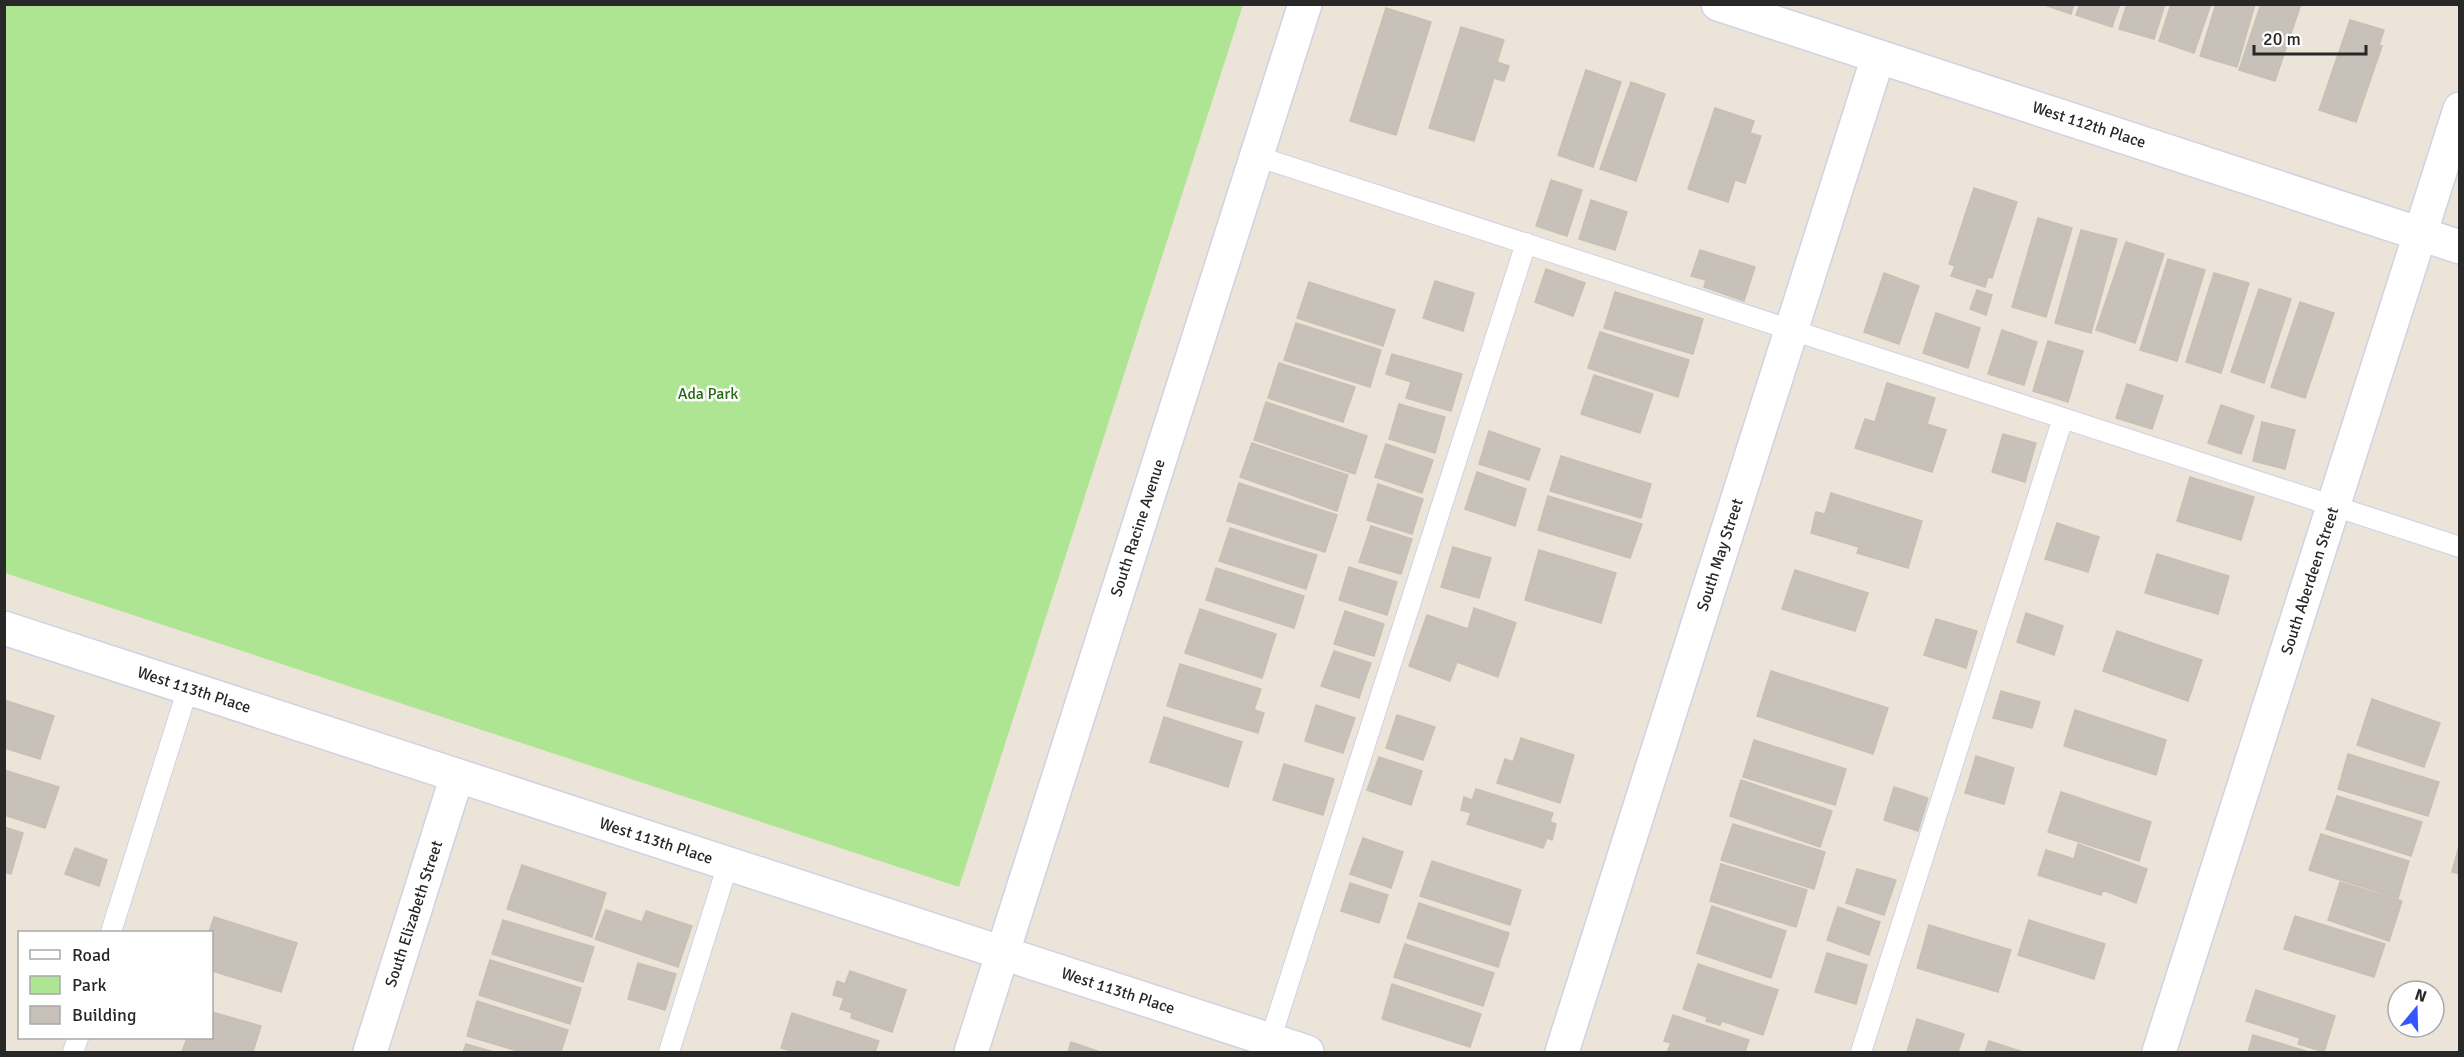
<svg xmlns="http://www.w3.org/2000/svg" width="2464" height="1057" font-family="Signika,sans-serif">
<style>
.green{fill:#aee592}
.building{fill:#c7c1b9;stroke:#c7c0b3;stroke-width:1.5}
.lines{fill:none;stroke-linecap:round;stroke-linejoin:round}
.lane-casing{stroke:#ced2e2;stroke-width:22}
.street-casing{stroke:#ced2e2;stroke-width:36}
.lane{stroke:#fff;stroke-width:20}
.street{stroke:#fff;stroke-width:33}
.labels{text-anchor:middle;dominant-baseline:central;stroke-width:5;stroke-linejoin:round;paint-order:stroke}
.street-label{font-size:16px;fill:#282828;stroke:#fff}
.park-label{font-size:16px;fill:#266816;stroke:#fff}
</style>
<rect width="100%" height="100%" fill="#ece4d9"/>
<!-- green -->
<path class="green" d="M5 4 1243 5 959 887 5 573Z"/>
<!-- building -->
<path class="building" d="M2042 4H2074L2071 14Z
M2080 4H2120L2112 27 2076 15Z
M2127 4H2165L2154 39 2119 29Z
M2171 4H2211L2194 53 2159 41Z
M2216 4H2255L2237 67 2200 56Z
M2261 4H2301L2275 81 2239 70Z
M1386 8 1431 22 1396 135 1350 121Z
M2350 20 2384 30 2379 45 2382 46 2356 122 2319 110Z
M1461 27 1504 40 1497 62 1509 66 1504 81 1494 78 1474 141 1429 128Z
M1586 70 1621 82 1593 167 1558 155Z
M1631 82 1665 94 1636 181 1600 169Z
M1715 108 1754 121 1750 133 1761 136 1745 183 1735 180 1728 202 1688 189Z
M1551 180 1582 190 1567 236 1536 226Z
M1974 188 2017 202 1992 278 1988 277 1985 287 1951 276 1955 266 1949 264Z
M1591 200 1627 212 1615 250 1579 239Z
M2038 218 2072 228 2046 317 2012 307Z
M2081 230 2117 239 2091 333 2055 323Z
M2126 242 2164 254 2135 343 2096 330Z
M1700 250 1755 267 1744 301 1704 287 1706 280 1691 276Z
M2168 259 2205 270 2177 361 2140 350Z
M1546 269 1585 283 1573 316 1535 302Z
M1884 273 1919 286 1899 344 1864 332Z
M2214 273 2249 283 2221 373 2186 362Z
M1435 281 1474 293 1463 331 1423 318Z
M1309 282 1395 310 1383 346 1297 318Z
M2259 289 2291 299 2264 383 2231 372Z
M1977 290 1992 295 1986 315 1970 309Z
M1615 292 1703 319 1693 354 1604 328Z
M2300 302 2334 313 2305 398 2271 387Z
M1936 313 1980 328 1968 368 1923 353Z
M1296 323 1381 350 1370 387 1284 360Z
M2002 330 2037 342 2024 385 1988 374Z
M1600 332 1689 360 1678 397 1588 368Z
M2048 341 2083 351 2068 402 2033 391Z
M1392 354 1462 374 1451 411 1406 398 1411 382 1386 374Z
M1279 363 1355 387 1343 422 1268 398Z
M1594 375 1653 394 1640 433 1581 414Z
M1887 383 1935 398 1927 424 1946 430 1932 472 1855 448 1865 419 1875 422Z
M2127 384 2163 396 2152 429 2116 418Z
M1266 402 1367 436 1355 474 1254 440Z
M1399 404 1445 417 1435 453 1389 439Z
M2221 405 2254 416 2241 454 2208 443Z
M2262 422 2295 430 2285 469 2253 461Z
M1489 431 1540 449 1529 480 1479 464Z
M2003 434 2036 443 2025 482 1992 472Z
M1252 443 1348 475 1337 511 1240 477Z
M1386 444 1433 460 1422 493 1375 477Z
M1561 456 1651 484 1641 518 1550 491Z
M1477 472 1526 489 1515 526 1465 509Z
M2190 477 2254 497 2241 540 2177 521Z
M1239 483 1337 515 1325 552 1227 521Z
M1378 484 1423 499 1412 534 1367 520Z
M1831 493 1922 521 1908 568 1857 553 1859 547 1811 533 1816 512 1825 514Z
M1548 496 1642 524 1630 558 1538 530Z
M2057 523 2099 537 2088 572 2045 559Z
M1371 526 1412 539 1401 574 1359 562Z
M1230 528 1317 555 1306 589 1219 561Z
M1453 547 1491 558 1479 598 1441 587Z
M1539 550 1616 573 1601 623 1525 600Z
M2157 554 2229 576 2218 614 2145 593Z
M1349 567 1397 582 1387 615 1339 600Z
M1216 568 1304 596 1294 628 1206 600Z
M1795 570 1868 593 1855 631 1782 609Z
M1474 608 1516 623 1498 677 1457 662 1450 681 1409 666 1427 615 1468 629Z
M1200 609 1276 634 1262 678 1185 653Z
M1345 611 1384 624 1374 656 1334 644Z
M2026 613 2063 626 2054 655 2017 642Z
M1936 619 1977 631 1966 668 1924 655Z
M2117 631 2202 660 2188 701 2103 671Z
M1334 651 1371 663 1359 698 1321 686Z
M1180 664 1261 689 1254 710 1264 713 1258 733 1167 706Z
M1771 671 1888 708 1873 754 1757 716Z
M2001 691 2040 702 2032 728 1993 718Z
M2372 699 2440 723 2424 767 2357 745Z
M4 700 54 716 40 759 4 748Z
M1316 705 1355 718 1343 753 1305 741Z
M2075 710 2166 740 2156 775 2064 746Z
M1397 715 1435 727 1423 760 1386 748Z
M1164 717 1242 742 1228 787 1150 762Z
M1521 738 1574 755 1560 803 1497 783 1505 759 1513 762Z
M1754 740 1846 769 1835 805 1743 777Z
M2348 754 2439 782 2428 816 2338 789Z
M1976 756 2014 768 2004 804 1965 793Z
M1379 757 1422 771 1411 805 1367 790Z
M1284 764 1334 779 1323 815 1273 800Z
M4 770 59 787 45 828 4 815Z
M1741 780 1832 811 1820 847 1730 816Z
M1894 787 1928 798 1918 831 1884 820Z
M1476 789 1553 813 1550 822 1556 824 1552 840 1547 838 1543 848 1467 824 1471 813 1461 810 1464 797 1472 800Z
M2061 792 2151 822 2139 861 2048 832Z
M2337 796 2422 822 2411 856 2326 829Z
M1733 824 1825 852 1814 889 1721 860Z
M4 827 23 833 11 874 4 872Z
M2321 834 2409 861 2398 898 2309 870Z
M1363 838 1403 852 1391 888 1350 874Z
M2460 842V874L2452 872Z
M2078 844 2147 869 2136 903 2103 890 2101 895 2038 875 2046 850 2074 859Z
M75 848 107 860 99 886 65 874Z
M1432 861 1521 890 1510 925 1420 896Z
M1721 864 1807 890 1796 927 1710 901Z
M522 865 606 893 592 937 507 909Z
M1857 869 1896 880 1884 915 1846 903Z
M2340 882 2402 901 2389 941 2328 920Z
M1350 883 1388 895 1379 923 1341 911Z
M1419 903 1509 933 1498 967 1407 938Z
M1712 906 1786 931 1771 978 1697 953Z
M1838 907 1880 922 1869 955 1827 940Z
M606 910 642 922 646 911 692 926 678 967 595 939Z
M2295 916 2385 944 2374 977 2284 949Z
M214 917 297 943 281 992 212 971 209 932Z
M503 920 594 947 583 982 492 954Z
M2029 920 2105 944 2094 979 2018 955Z
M1929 925 2011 950 1998 992 1917 968Z
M1405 944 1494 973 1483 1006 1394 977Z
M1827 953 1867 965 1856 1004 1815 992Z
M490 960 581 988 570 1024 479 995Z
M638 963 676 974 665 1010 628 999Z
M1698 964 1778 990 1763 1035 1722 1021 1720 1025 1706 1021 1707 1017 1683 1009Z
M850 971 906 990 892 1032 851 1018 852 1013 840 1009 844 998 833 995 837 981 845 984Z
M1392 984 1481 1014 1470 1047 1382 1019Z
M2256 990 2335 1016 2324 1052 2298 1044 2300 1038 2246 1021Z
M477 1001 568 1030 561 1052H521L467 1036Z
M212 1012 261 1026 253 1052H182L187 1038H212Z
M792 1013 879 1041 875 1052H795L781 1048Z
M1673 1015 1749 1040 1745 1052H1667L1671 1043 1664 1041Z
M1917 1019 1964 1034 1958 1052H1907Z
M2253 1035 2309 1052H2248Z
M1989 1041 2023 1052H1985Z
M1071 1042 1100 1052H1068Z
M466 1044 494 1052H463Z"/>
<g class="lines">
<!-- lane casing -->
<g class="lane-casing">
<path id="lane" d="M1256 156 2460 547
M111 932 188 688
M1267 1050 1526 243
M73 1052 78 1038
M669 1052 728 864
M1861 1052 2063 418"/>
</g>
<!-- street casing -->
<g class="street-casing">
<path id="street" d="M1718 4 2460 247
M4 628 1307 1052
M370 1052 457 776
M971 1052 1305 4
M1562 1052 1878 57
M2159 1052 2460 109"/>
</g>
<!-- lane -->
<use href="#lane" class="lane"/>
<!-- street -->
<use href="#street" class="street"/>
</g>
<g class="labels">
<!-- street labels -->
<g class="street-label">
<text transform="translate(2089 125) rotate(18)">West 112th Place</text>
<text transform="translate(1138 528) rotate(-72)">South Racine Avenue</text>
<text transform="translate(1720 555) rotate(-72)">South May Street</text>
<text transform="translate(2310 581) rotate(-72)">South Aberdeen Street</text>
<text transform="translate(194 690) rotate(18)">West 113th Place</text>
<text transform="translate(656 841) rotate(18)">West 113th Place</text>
<text transform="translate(414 914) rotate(-72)">South Elizabeth Street</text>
<text transform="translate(1118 991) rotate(18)">West 113th Place</text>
</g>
<!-- park labels -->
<g class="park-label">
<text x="708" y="394">Ada Park</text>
</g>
</g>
<!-- border -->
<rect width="2464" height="1057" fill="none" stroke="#282828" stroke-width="12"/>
<!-- legend -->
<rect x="18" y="931" width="195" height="108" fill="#ffffff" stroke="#a9a9a9" stroke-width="1.5"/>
<rect x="30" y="950" width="30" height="9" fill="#ffffff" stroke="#a9a9a9" stroke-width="1.5"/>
<text x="72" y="961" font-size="18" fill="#282828">Road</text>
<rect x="30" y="976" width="30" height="18" fill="#aee592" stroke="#a9a9a9" stroke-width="1.5"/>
<text x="72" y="991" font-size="18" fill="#282828">Park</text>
<rect x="30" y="1006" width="30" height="18" fill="#c7c1b9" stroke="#a9a9a9" stroke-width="1.5"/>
<text x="72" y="1021" font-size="18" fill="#282828">Building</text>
<!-- north arrow -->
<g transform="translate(2416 1009) rotate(19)"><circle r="28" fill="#ffffff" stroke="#a9a9a9" stroke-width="1.5"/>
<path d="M0-4.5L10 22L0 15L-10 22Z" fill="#3356ff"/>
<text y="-9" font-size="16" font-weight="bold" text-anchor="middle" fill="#282828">N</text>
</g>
<!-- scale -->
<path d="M2254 45v9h112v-9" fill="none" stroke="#282828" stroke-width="3"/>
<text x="2263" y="45" font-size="18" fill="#282828" stroke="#ffffff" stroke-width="4.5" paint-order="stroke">20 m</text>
</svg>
